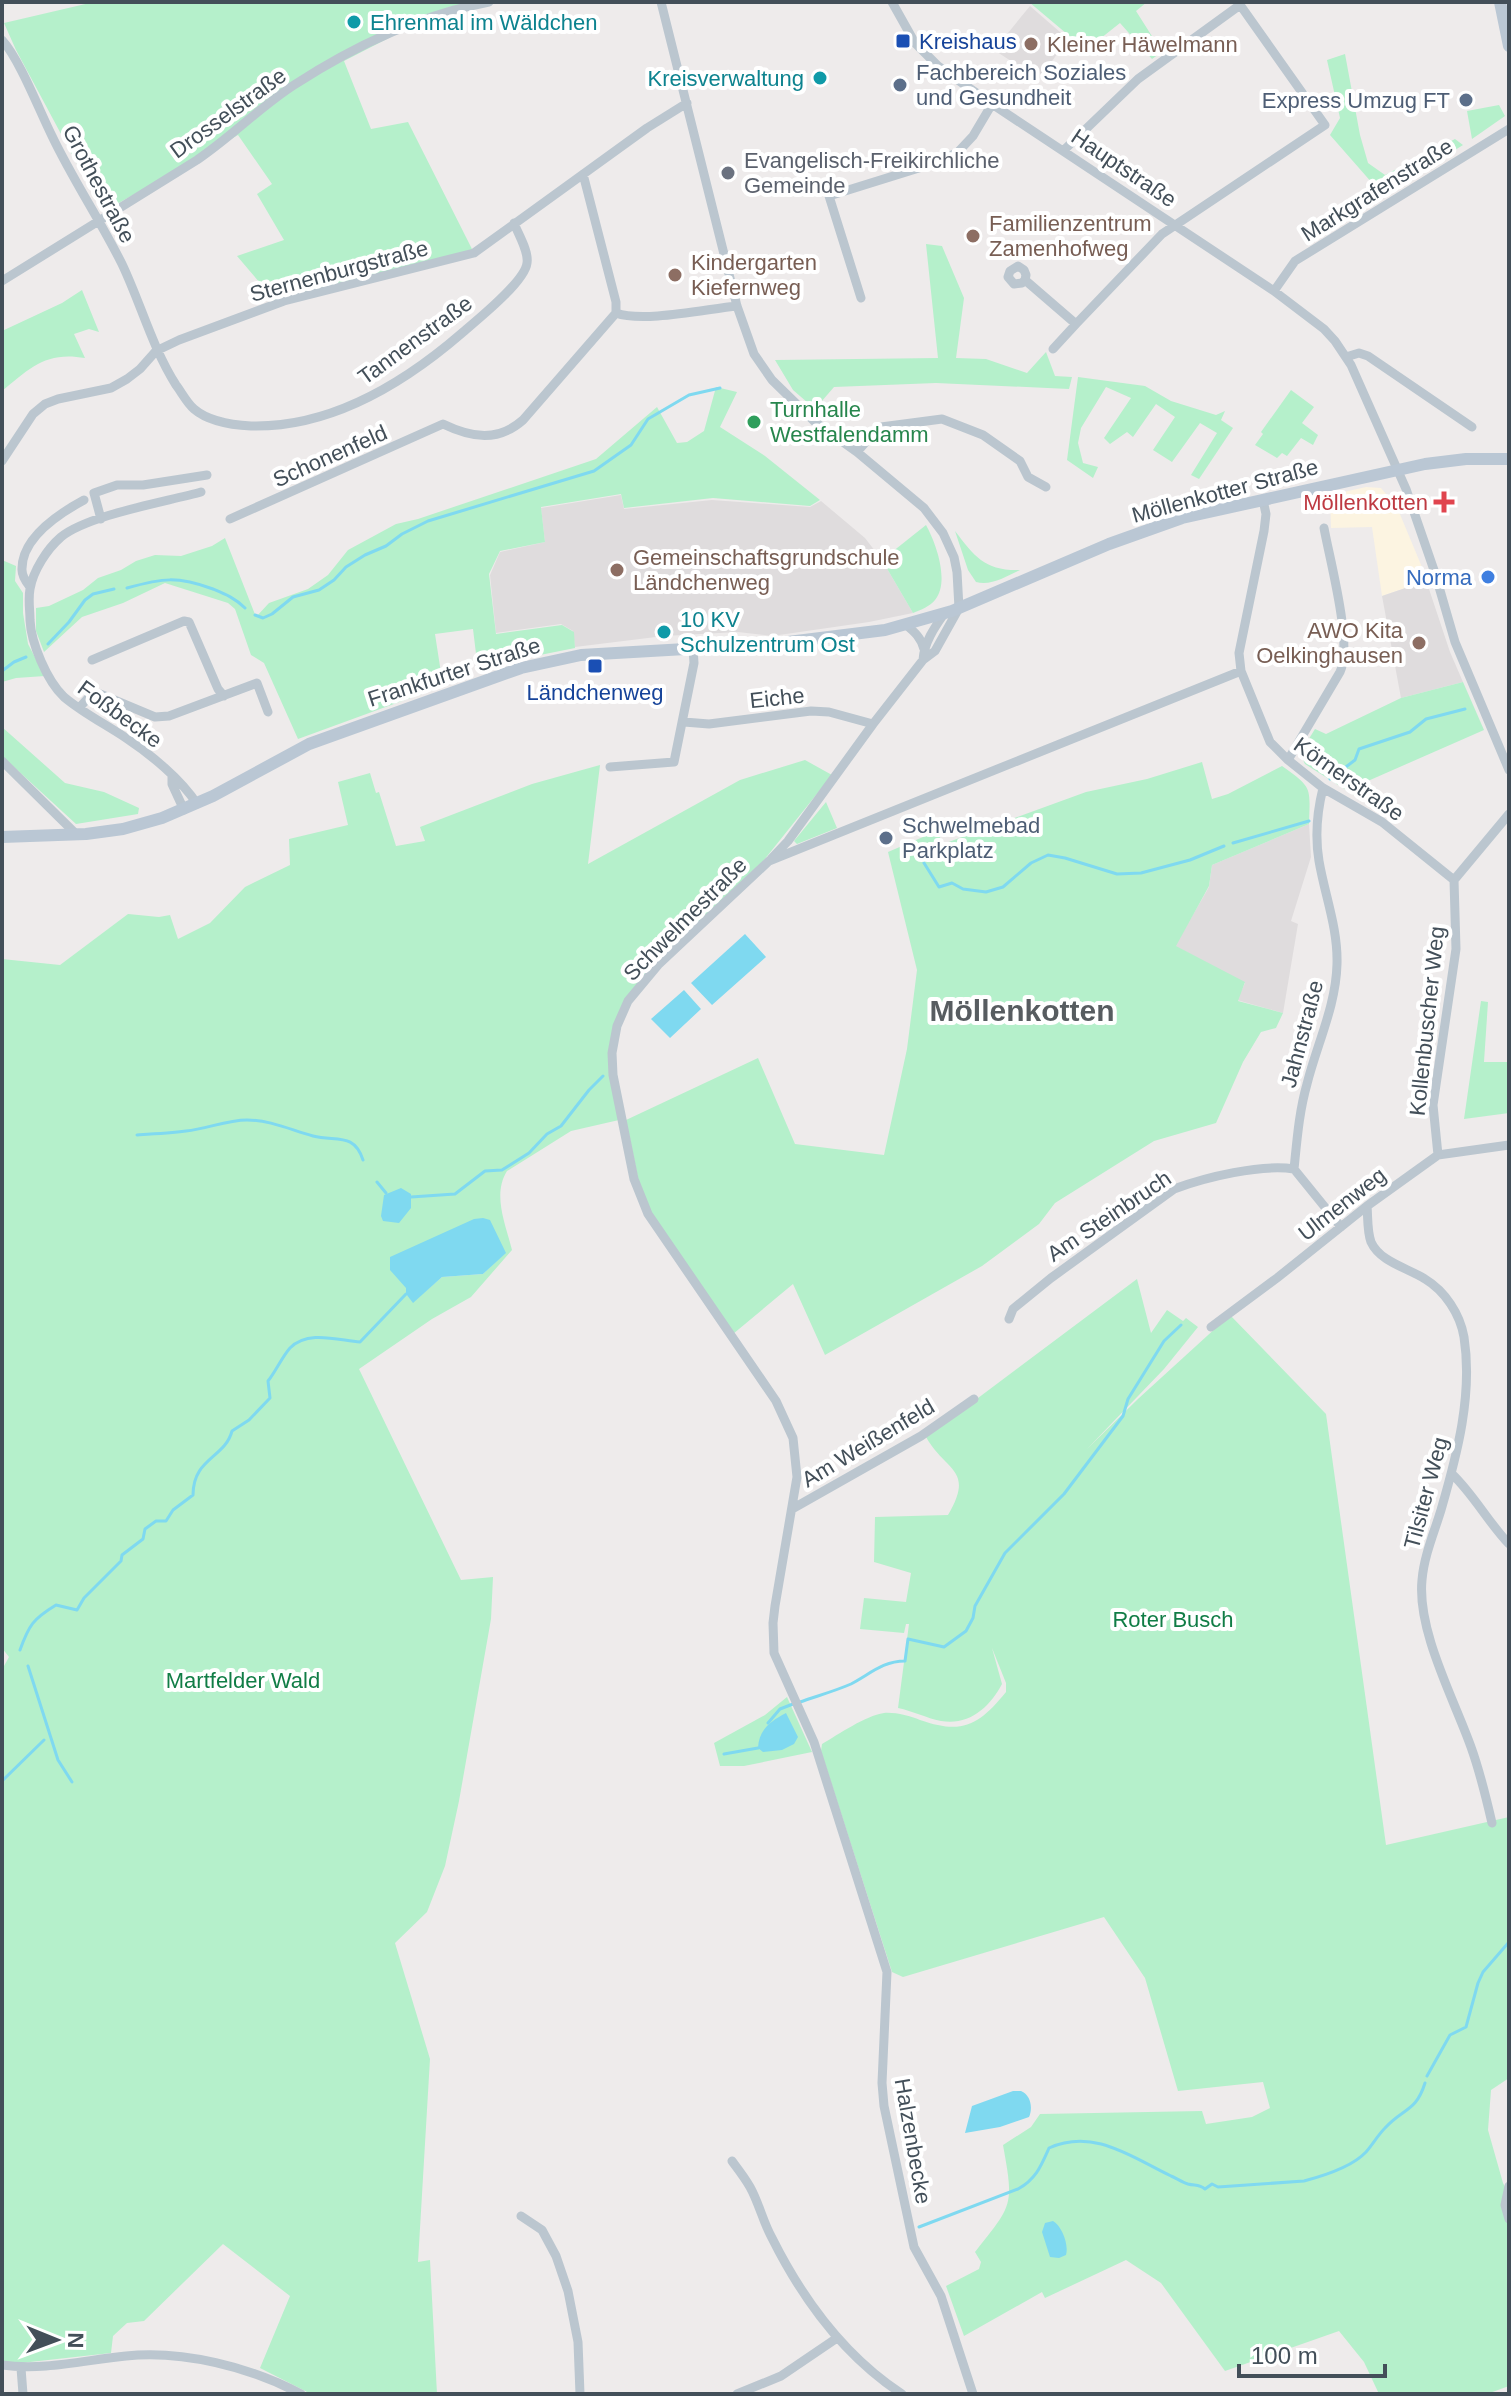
<svg xmlns="http://www.w3.org/2000/svg" width="1511" height="2396" font-family="Arial,sans-serif">
<style>
.commercial{fill:#fcf4e1}
.education{fill:#dfdcdd}
.green{fill:#b5f0cb;fill-rule:evenodd}
.water{fill:#7fd9f0}
.lines{fill:none;stroke-linecap:round;stroke-linejoin:round}
.stream{stroke:#7fd9f0;stroke-width:3}
.minor{stroke:#bbc6cf;stroke-width:9}
.secondary{stroke:#bac7d4;stroke-width:12}
.culture-dot{fill:#0f9aa8;stroke:#fff;stroke-width:3}
.transit-dot{fill:#1a4fb4;stroke:#fff;stroke-width:3}
.education-dot{fill:#8d6e63;stroke:#fff;stroke-width:3}
.service-dot{fill:#5c6f8a;stroke:#fff;stroke-width:3}
.worship-dot{fill:#6b7280;stroke:#fff;stroke-width:3}
.leisure-dot{fill:#2e9e5b;stroke:#fff;stroke-width:3}
.health-dot{fill:#e0444e;stroke:#fff;stroke-width:3}
.shop-dot{fill:#3f7fe0;stroke:#fff;stroke-width:3}
.labels{text-anchor:middle;dominant-baseline:central;stroke-width:8;stroke-linejoin:round;paint-order:stroke}
.culture-label{font-size:22px;fill:#0d838f;stroke:#fff;text-anchor:start}
.transit-label{font-size:22px;fill:#164399;stroke:#fff;text-anchor:start}
.education-label{font-size:22px;fill:#785e54;stroke:#fff;text-anchor:start}
.service-label{font-size:22px;fill:#4e5e75;stroke:#fff;text-anchor:start}
.street-label{font-size:22px;fill:#434f59;stroke:#fff}
.worship-label{font-size:22px;fill:#5b616d;stroke:#fff;text-anchor:start}
.leisure-label{font-size:22px;fill:#27864d;stroke:#fff;text-anchor:start}
.health-label{font-size:22px;fill:#be3a42;stroke:#fff;text-anchor:end}
.shop-label{font-size:22px;fill:#366cbe;stroke:#fff;text-anchor:end}
.park-label{font-size:22px;fill:#117d46;stroke:#fff}
.district-label{font-size:30px;font-weight:bold;fill:#575c60;stroke:#fff}
</style>
<rect width="100%" height="100%" fill="#eeebeb"/>
<!-- commercial -->
<path class="commercial" d="M1366 487 1381 488 1397 507 1424 572 1420 583 1382 596 1372 527 1331 528 1330 495Z"/>
<!-- education -->
<path class="education" d="M1030 6 1068 39 1039 79 994 50Z
M621 495 624 509 712 500 810 507 821 501 865 538 882 560 913 613 869 622 772 636 738 632 664 636 575 647 573 631 561 624 496 633 490 575 500 552 545 542 541 508Z
M1420 583 1422 587 1428 586 1450 652 1463 682 1401 698 1382 596Z
M1309 824 1311 857 1291 921 1298 924 1283 1013 1237 1000 1245 983 1175 946 1209 887 1212 865Z"/>
<!-- green -->
<path class="green" d="M94 2H473L449 7 344 61 371 129 408 122 474 253 277 303 237 256 284 240 257 194 272 184 238 135 110 208 98 203 16 50 4 23Z
M1029 2H1147L1136 11 1162 52 1152 59 1120 23 1086 50Z
M1345 54 1360 135 1368 163 1385 175 1455 139 1463 145 1391 190 1381 191 1373 184 1330 135 1340 118 1327 60Z
M1499 105 1505 116 1472 139 1467 111Z
M926 244 942 246 964 298 956 358 986 359 1027 373 1046 352 1055 376 1072 377 1069 389 936 383 834 387 815 409 793 390 775 360 938 358Z
M82 290 99 332 89 329 74 334 85 358C46 351 30 368 2 391V331L62 303Z
M1078 377 1145 386 1171 401 1216 415 1225 411 1221 420 1233 428 1199 479 1191 475 1217 433 1200 423 1172 462 1153 450 1175 417 1156 404 1133 437 1127 432 1110 444 1104 438 1131 398 1106 387 1081 428 1078 443 1083 463 1098 467 1093 478 1067 460Z
M716 387 737 392 720 427 765 456 820 500 810 506 713 498 624 508 621 494 541 507 545 542 500 551 489 574 496 634 562 625 574 632 575 648 520 659 487 670 486 661 477 662 473 629 435 634 443 686 298 739 264 663 251 655 235 609 228 603 165 583 123 603 82 617 44 652 36 631V608L49 606 83 590 98 578 121 570 136 561 155 555 181 556 212 546 225 538 256 617 269 603 308 589 328 575 348 550 396 524 418 519 596 459 657 407 677 443 687 442 704 431Z
M1291 390 1314 407 1302 423 1318 435 1313 445 1301 438 1287 456 1282 453 1277 458 1255 445 1263 434 1261 432Z
M926 525C936 543 950 582 935 600 930 606 921 610 913 613L882 560Z
M955 531C975 557 985 571 1020 570 1006 576 992 586 976 582L968 570Z
M2 560 16 566 15 581 23 593V613L28 644 45 676 16 678 2 682Z
M1463 682 1484 730 1361 784 1354 795 1305 764C1298 753 1309 739 1315 729L1326 734 1401 698Z
M2 727 65 783 104 792 139 808 138 814 76 824 2 756Z
M805 760 832 775 764 860 656 962 614 1024 619 1120 571 1131 507 1171C492 1195 506 1225 512 1250L471 1297 432 1319 359 1369 461 1580 493 1577 491 1619 459 1801 445 1866 427 1912 395 1943 430 2059 418 2262 430 2260 437 2394H311L260 2368 290 2296 223 2244 144 2321 127 2323 113 2336 111 2353 12 2364 2 2363V1667L4 1666 9 1657 2 1648V959L60 965 128 914 159 917 170 915 178 939 210 923 245 887 290 865 289 839 348 825 338 782 370 773 376 793 379 792 396 846 425 841 420 827 532 784 600 765 588 864 740 780ZM505 1253 483 1274 442 1277 413 1302 406 1294V1288Z
M1202 762 1212 799 1228 794 1282 766C1313 788 1310 787 1309 824L1212 865 1209 886 1176 946 1245 982 1238 1001 1283 1013 1276 1028 1261 1032 1243 1062 1216 1123 1154 1141 1055 1203 1039 1224 982 1266 825 1355 793 1284 733 1334 651 1213 638 1178 626 1120 758 1058 795 1144 884 1155 907 1049 917 970 888 852 937 831 943 844 1086 792 1147 779Z
M826 802 837 828 797 844 794 841Z
M1481 1001 1488 1002 1484 1062H1509V1113L1464 1119Z
M1137 1279 1151 1333 1167 1310 1183 1321 1186 1318 1198 1327 1164 1369 1087 1449 1139 1398 1230 1315 1326 1414 1386 1845 1509 1817V2078L1491 2090 1488 2130 1503 2183 1509 2195V2386L1487 2394H1379L1364 2362 1339 2331 1225 2371 1161 2283 1126 2260 1045 2298 1042 2292 964 2336 946 2286 979 2269 981 2262 975 2252C1013 2204 1014 2206 1003 2145L1031 2127 1040 2114 1202 2111 1206 2124 1252 2117 1270 2108 1263 2082 1178 2091 1145 1978 1104 1917 903 1977 892 1972 821 1751 822 1744C839 1734 865 1716 884 1713 895 1712 910 1716 920 1720 963 1735 979 1725 1006 1692V1683L992 1648 1002 1684C990 1707 969 1726 941 1721 926 1718 913 1711 898 1708L909 1624H906L904 1633 860 1629 864 1598 906 1602 911 1573 874 1562 875 1517 948 1515C975 1469 946 1472 926 1437Z
M787 1697 812 1752 744 1766H720L714 1743 765 1715Z"/>
<!-- water -->
<path class="water" d="M745 934 766 957 712 1005 691 983Z
M684 990 701 1009 670 1038 651 1019Z
M401 1188 411 1194V1208L399 1223 383 1221 381 1216 384 1195Z
M483 1218 490 1220 506 1253 483 1274 442 1277 413 1303 406 1294V1288L390 1270V1257L474 1219Z
M786 1713 798 1737 794 1744 782 1750 763 1752 758 1748C759 1729 771 1721 786 1713Z
M1013 2091H1021C1031 2095 1033 2108 1029 2117L1000 2127 965 2133 972 2106Z
M1053 2221C1062 2226 1069 2245 1066 2255L1059 2258 1050 2257 1042 2232 1045 2223Z"/>
<g class="lines">
<!-- stream -->
<path class="stream" d="M127 588C163 578 177 576 213 589 225 594 235 598 245 608
M255 615 263 618 272 614 293 597 319 590 334 580 346 567 365 555 386 546 402 534 428 521 594 471 631 445 648 419 689 395 720 388
M48 644 69 622 85 600 93 594 114 589
M2 671 14 662 26 657
M1330 779 1355 760 1359 749 1410 732 1426 719 1465 709
M1233 843 1309 821
M924 863 939 887 952 883 963 889 986 892 1003 887 1031 863 1048 855 1065 858 1117 874 1141 873 1190 860 1224 846
M137 1135C153 1134 170 1133 186 1131 207 1129 226 1120 247 1120 270 1120 291 1130 313 1136 336 1142 354 1132 363 1160
M377 1182 386 1193
M411 1197 455 1194 485 1171 502 1170 529 1153 547 1134 561 1126 589 1090 603 1076
M20 1650C29 1625 33 1619 56 1605L77 1610 84 1598 121 1561 122 1555 143 1539 145 1529 156 1521H166L173 1510 193 1495C193 1458 225 1458 232 1431L249 1420 270 1398 268 1381C276 1371 282 1357 290 1348 308 1330 337 1340 360 1342L406 1294
M28 1666 58 1760 72 1782
M800 1702C817 1696 835 1691 851 1684 870 1674 883 1661 905 1661L908 1639 944 1647 966 1631 973 1618 975 1606 1005 1553 1064 1494 1123 1416 1128 1399 1164 1341 1181 1325
M768 1723 780 1709 793 1704
M724 1754 758 1748
M2 1781 44 1740
M1427 2076 1450 2035 1466 2027 1478 1983 1483 1972 1509 1942
M919 2227 1018 2189C1036 2179 1041 2166 1049 2148 1094 2128 1131 2157 1171 2176 1176 2178 1182 2182 1188 2184 1195 2186 1199 2184 1205 2189L1212 2184 1218 2187 1304 2181C1323 2176 1353 2166 1366 2152 1373 2144 1378 2135 1385 2128 1403 2108 1416 2112 1425 2083"/>
<!-- minor -->
<path class="minor" d="M661 2 737 306 754 354 772 380 815 422 857 452 924 508 943 533 954 557 957 572 959 608 935 651 923 660 873 724 788 841 771 859
M892 2 915 43 938 66 992 104 1274 291 1324 329 1335 341 1351 365 1406 489 1435 573 1455 642 1509 770
M2 40C20 60 39 110 52 136 73 180 100 220 122 264 141 304 152 347 176 385 182 393 187 403 194 409 209 422 232 425 251 426 331 428 403 384 462 333 477 320 525 282 527 263 529 251 518 234 514 223
M1063 151 1138 79 1240 5
M1025 280 1022 283 1014 284 1008 277 1010 271 1018 266 1024 270 1026 275 1025 280 1076 324 1162 234 1325 125 1238 2
M2 281 197 160C231 137 260 107 294 85 354 46 419 15 489 2
M1274 291 1295 261 1509 129
M861 298 829 196 935 163 958 152 973 136 992 104
M616 313C643 323 706 309 737 306
M1053 349 1076 324
M1346 357 1359 353 1368 356 1472 427
M857 452 870 437 881 427 942 419 983 435 1020 461 1028 477 1046 487
M2 461 33 414 45 404 58 399 111 388 127 379 140 369 156 351 179 340 284 301 474 253 647 128 687 103
M1263 500 1266 514 1264 531 1239 653 1241 671 1270 742 1288 760 1323 788 1382 822 1454 880
M101 519 94 493 117 485H143L207 475
M230 519 443 424C472 438 498 442 523 420L616 313V302L583 174
M30 587C26 582 22 576 22 570 21 538 60 513 84 500
M906 625C915 632 921 638 924 649
M92 660 184 621 189 622 218 689 224 696
M923 660C924 643 934 628 944 614
M79 708 90 696 100 694 155 717 169 716 257 683 268 712
M684 722 709 724 811 711 829 712 873 724
M1288 760 1340 672C1353 645 1330 561 1324 528
M2 761 77 835
M610 767 674 762 694 663 693 648
M172 777V784L184 810
M1323 788C1317 812 1315 837 1319 861 1325 896 1338 928 1337 964 1336 1006 1317 1044 1307 1084 1299 1112 1297 1140 1294 1169L1341 1227
M197 804C181 779 150 754 126 738 105 724 83 713 64 697 47 681 31 643 30 620 30 610 28 599 30 589 33 571 47 549 61 537 88 515 165 502 201 492
M1438 1155 1433 1105 1456 949 1454 880 1509 814
M1367 1206C1368 1217 1367 1231 1371 1242 1380 1262 1408 1268 1425 1279 1445 1291 1460 1314 1464 1337 1473 1395 1457 1455 1441 1510 1434 1533 1424 1556 1422 1580 1417 1631 1454 1699 1471 1747 1480 1772 1486 1797 1492 1823
M1009 1319 1013 1309 1051 1278 1174 1189C1206 1177 1261 1164 1294 1169
M1211 1327 1277 1278 1367 1206 1438 1155 1509 1145
M1452 1474C1474 1495 1488 1522 1509 1544
M792 1509 921 1436 974 1399
M732 2161C738 2169 745 2178 750 2187 759 2203 763 2222 772 2238 803 2300 844 2356 902 2394
M1509 2186 1505 2205 1509 2219
M521 2216 542 2230 556 2256 568 2291 578 2342 580 2394
M2 2365C43 2371 85 2360 126 2356 182 2350 251 2367 301 2394
M21 2368 23 2394
M737 2394 781 2376 837 2338
M973 2394 941 2296 914 2247 884 2106 882 2083 887 1972 814 1742 774 1653 773 1623 775 1606 797 1477 793 1438 776 1401 648 1214 634 1179 613 1075 612 1053 617 1026 628 1001 658 965 769 861 1241 671"/>
<!-- secondary -->
<path class="secondary" d="M1500 2 1509 46
M2 837 86 834 123 829 162 818 213 796 309 744 521 668 581 655 772 644 885 630 952 611 1109 544 1182 518 1425 464 1466 459H1509"/>
</g>
<!-- markers -->
<g class="culture-dot">
<circle cx="354" cy="22" r="8"/>
<circle cx="820" cy="78" r="8"/>
<circle cx="664" cy="632" r="8"/>
</g>
<g class="transit-dot">
<rect x="895" y="33" width="16" height="16" rx="4"/>
<rect x="587" y="658" width="16" height="16" rx="4"/>
</g>
<g class="education-dot">
<circle cx="1031" cy="44" r="8"/>
<circle cx="973" cy="236" r="8"/>
<circle cx="675" cy="275" r="8"/>
<circle cx="617" cy="570" r="8"/>
<circle cx="1419" cy="643" r="8"/>
</g>
<g class="service-dot">
<circle cx="900" cy="85" r="8"/>
<circle cx="1466" cy="100" r="8"/>
<circle cx="886" cy="838" r="8"/>
</g>
<circle class="worship-dot" cx="728" cy="173" r="8"/>
<circle class="leisure-dot" cx="754" cy="422" r="8"/>
<path class="health-dot" d="M1440 490h8v8h8v8h-8v8h-8v-8h-8v-8h8z"/>
<circle class="shop-dot" cx="1488" cy="577" r="8"/>
<g class="labels">
<!-- culture labels -->
<g class="culture-label">
<text x="370" y="22">Ehrenmal im Wäldchen</text>
<text x="804" y="78" text-anchor="end">Kreisverwaltung</text>
<text x="680" y="619">10 KV<tspan x="680" dy="25">Schulzentrum Ost</tspan></text>
</g>
<!-- transit labels -->
<g class="transit-label">
<text x="919" y="41">Kreishaus</text>
<text x="595" y="692" text-anchor="middle">Ländchenweg</text>
</g>
<!-- education labels -->
<g class="education-label">
<text x="1047" y="44">Kleiner Häwelmann</text>
<text x="989" y="223">Familienzentrum<tspan x="989" dy="25">Zamenhofweg</tspan></text>
<text x="691" y="262">Kindergarten<tspan x="691" dy="25">Kiefernweg</tspan></text>
<text x="633" y="557">Gemeinschaftsgrundschule<tspan x="633" dy="25">Ländchenweg</tspan></text>
<text x="1403" y="630" text-anchor="end">AWO Kita<tspan x="1403" dy="25">Oelkinghausen</tspan></text>
</g>
<!-- service labels -->
<g class="service-label">
<text x="916" y="72">Fachbereich Soziales<tspan x="916" dy="25">und Gesundheit</tspan></text>
<text x="1450" y="100" text-anchor="end">Express Umzug FT</text>
<text x="902" y="825">Schwelmebad<tspan x="902" dy="25">Parkplatz</tspan></text>
</g>
<!-- street labels -->
<g class="street-label">
<text transform="translate(228 113) rotate(-36)">Drosselstraße</text>
<text transform="translate(1124 168) rotate(34)">Hauptstraße</text>
<text transform="translate(99 184) rotate(62)">Grothestraße</text>
<text transform="translate(1377 190) rotate(-32)">Markgrafenstraße</text>
<text transform="translate(339 271) rotate(-15)">Sternenburgstraße</text>
<text transform="translate(415 340) rotate(-36)">Tannenstraße</text>
<text transform="translate(330 456) rotate(-24)">Schonenfeld</text>
<text transform="translate(1225 491) rotate(-15)">Möllenkotter Straße</text>
<text transform="translate(454 672) rotate(-18)">Frankfurter Straße</text>
<text transform="translate(777 698) rotate(-6)">Eiche</text>
<text transform="translate(120 714) rotate(36)">Foßbecke</text>
<text transform="translate(1349 779) rotate(35)">Körnerstraße</text>
<text transform="translate(685 919) rotate(-45)">Schwelmestraße</text>
<text transform="translate(1427 1021) rotate(-84)">Kollenbuscher Weg</text>
<text transform="translate(1302 1034) rotate(-75)">Jahnstraße</text>
<text transform="translate(1342 1204) rotate(-38)">Ulmenweg</text>
<text transform="translate(1109 1216) rotate(-34)">Am Steinbruch</text>
<text transform="translate(868 1443) rotate(-31)">Am Weißenfeld</text>
<text transform="translate(1426 1493) rotate(-75)">Tilsiter Weg</text>
<text transform="translate(913 2141) rotate(80)">Halzenbecke</text>
</g>
<!-- worship labels -->
<g class="worship-label">
<text x="744" y="160">Evangelisch-Freikirchliche<tspan x="744" dy="25">Gemeinde</tspan></text>
</g>
<!-- leisure labels -->
<g class="leisure-label">
<text x="770" y="409">Turnhalle<tspan x="770" dy="25">Westfalendamm</tspan></text>
</g>
<!-- health labels -->
<g class="health-label">
<text x="1428" y="502">Möllenkotten</text>
</g>
<!-- shop labels -->
<g class="shop-label">
<text x="1472" y="577">Norma</text>
</g>
<!-- park labels -->
<g class="park-label">
<text x="1173" y="1619">Roter Busch</text>
<text x="243" y="1680">Martfelder Wald</text>
</g>
<!-- district labels -->
<g class="district-label">
<text x="1022" y="1010">Möllenkotten</text>
</g>
</g>
<!-- border -->
<rect width="1511" height="2396" fill="none" stroke="#434f59" stroke-width="8"/>
<!-- north arrow -->
<g transform="translate(56 2340) rotate(91)" stroke="#ffffff" stroke-width="6" paint-order="stroke">
<path d="M0-6L14 30L0 20L-14 30Z" fill="#434f59"/>
<text y="-12" font-size="22" font-weight="bold" text-anchor="middle" fill="#434f59">N</text>
</g>
<!-- scale -->
<path d="M1239 2364v12h146v-12" fill="none" stroke="#434f59" stroke-width="4"/>
<text x="1251" y="2364" font-size="24" fill="#434f59" stroke="#ffffff" stroke-width="6" paint-order="stroke">100 m</text>
</svg>
